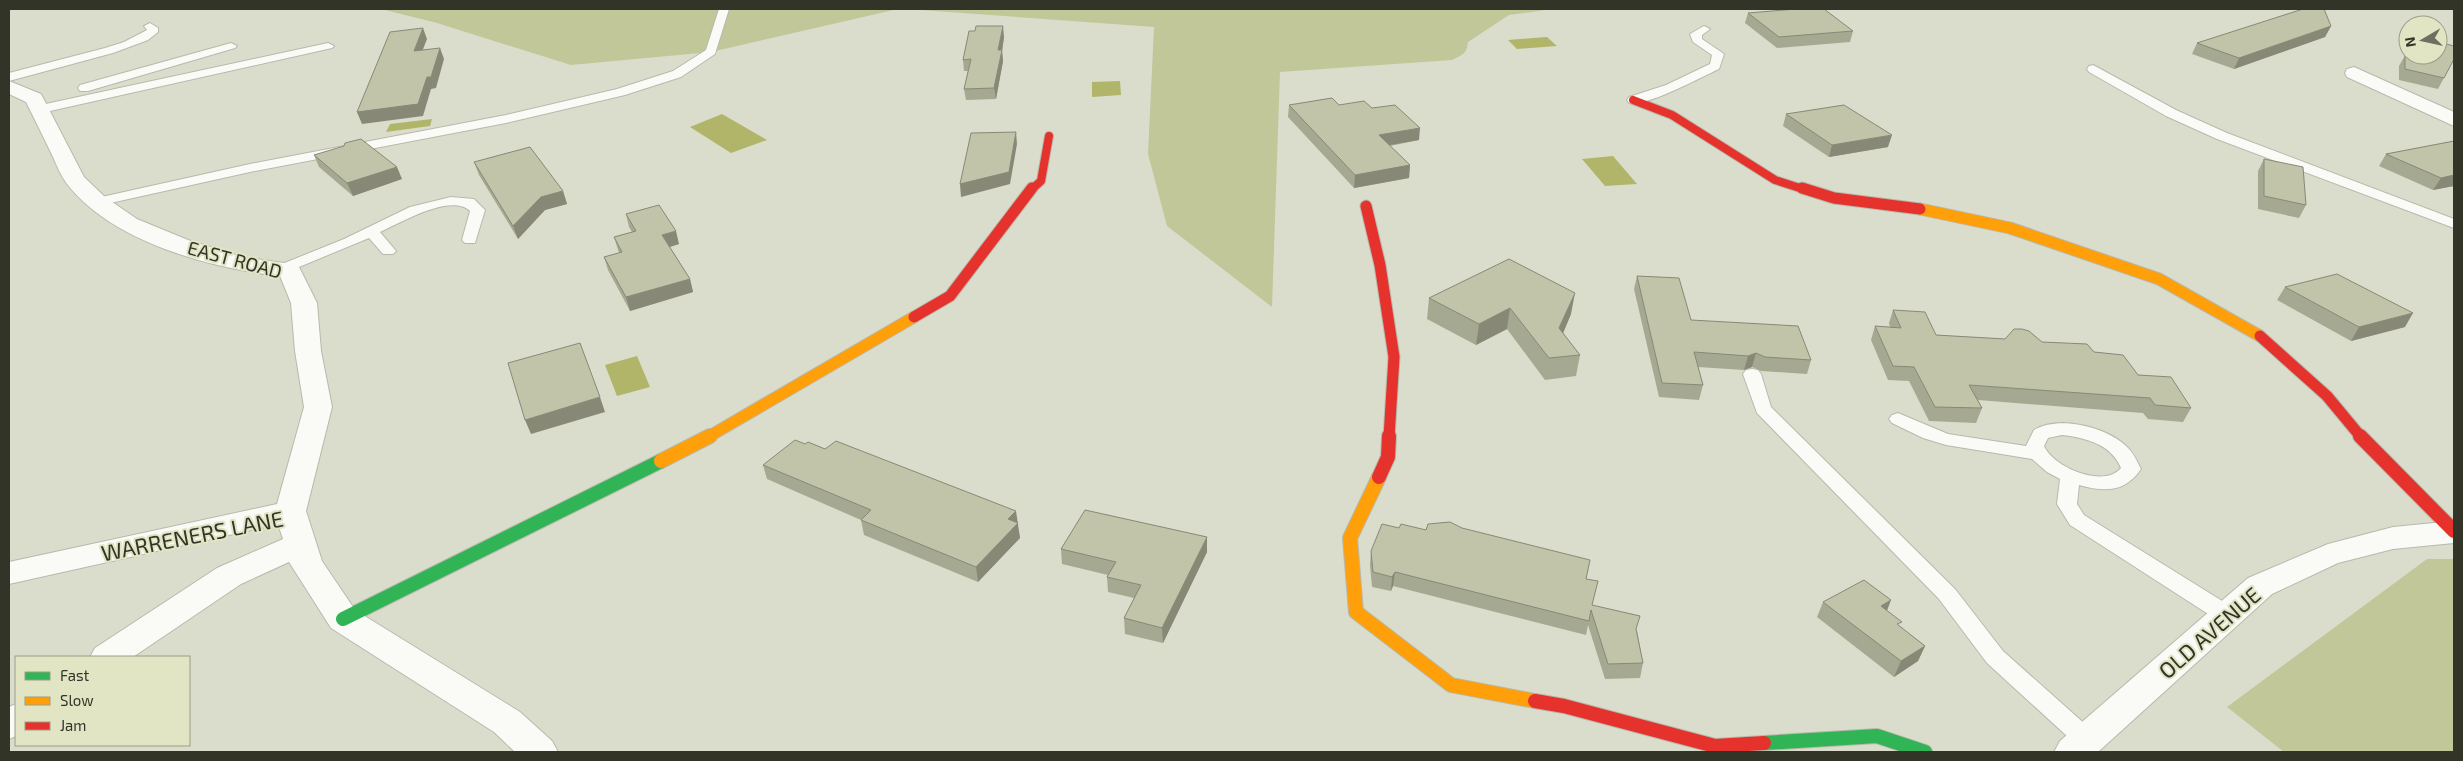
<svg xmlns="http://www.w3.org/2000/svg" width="2463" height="761" font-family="'Exo 2',sans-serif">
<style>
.green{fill:#c2c79a}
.water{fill:#b0b56a}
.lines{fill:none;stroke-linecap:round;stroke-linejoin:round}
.lane-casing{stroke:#b7b9ac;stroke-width:2}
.street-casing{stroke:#b7b9ac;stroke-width:2}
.fast-casing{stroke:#b7b9ac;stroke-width:16}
.slow-far1-casing{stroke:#b7b9ac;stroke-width:13}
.slow-casing{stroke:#b7b9ac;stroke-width:16}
.jam-far2-casing{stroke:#b7b9ac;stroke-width:10}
.jam-far1-casing{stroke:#b7b9ac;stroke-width:13}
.jam-casing{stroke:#b7b9ac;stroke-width:16}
.lane{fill:#fafaf7;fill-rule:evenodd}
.street{fill:#fafaf7;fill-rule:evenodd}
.fast{stroke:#30b455;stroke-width:14}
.slow-far1{stroke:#ff9f0a;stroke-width:11}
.slow{stroke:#ff9f0a;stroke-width:14}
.jam-far2{stroke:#e5322d;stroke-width:8}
.jam-far1{stroke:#e5322d;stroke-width:11}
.jam{stroke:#e5322d;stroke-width:14}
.wall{fill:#a6a991}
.shaded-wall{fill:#878976}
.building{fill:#c1c4a9;stroke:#878976}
.labels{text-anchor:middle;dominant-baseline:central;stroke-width:4;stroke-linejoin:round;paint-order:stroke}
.street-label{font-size:19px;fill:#323427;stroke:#e1e5c4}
.near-street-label{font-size:22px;fill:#323427;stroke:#e1e5c4}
</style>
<rect width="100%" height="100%" fill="#dbddcc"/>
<!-- green -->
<path class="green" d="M381 9H898L711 52 571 65 437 23Z
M907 9H1553L1509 15 1468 42C1467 54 1462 55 1452 60L1280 72 1272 307 1167 226 1148 154 1154 27Z
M2427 559H2454V752H2284L2227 707Z"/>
<!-- water -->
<path class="water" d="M1547 37 1557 46 1517 49 1508 40Z
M1120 81 1121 95 1092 97V82Z
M722 114 767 140 731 153 690 127Z
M432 119 430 126 386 132 390 124Z
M1613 156 1637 184 1605 186 1582 159Z
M637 356 650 387 617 396 605 365Z"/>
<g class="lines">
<!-- lane casing -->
<g class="lane-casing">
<path id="lane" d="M719 9H729L715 54 681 77 625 95 506 123 250 172 97 206 90 202 97 198 250 164 506 115 617 89 673 71 706 50Z
M150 23 158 28V32L148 40 113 53 9 81V73L105 48 124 42 147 30 144 26Z
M1704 26 1710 29 1702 35V39L1724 54 1719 69C1701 77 1647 107 1629 103L1627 100 1629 97 1666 85 1710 64 1712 55 1693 42 1690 34Z
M231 43 237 46 235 48 88 91H80L78 88 80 85Z
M328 43 334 46 332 48 41 113 35 109 41 105Z
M2093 65 2176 110 2227 133 2454 219V228L2217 139 2166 116 2089 72 2087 69 2089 66Z
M451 197 474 199 485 210 475 243H465L462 240 470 211C450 193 401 223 380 232L396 251 393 254H383L369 238 287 272H277L274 269 277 266 344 239 410 207Z
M1752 369 1758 370 1761 374 1771 407 1955 589 2003 651 2095 733 2099 740 2095 747 2087 750 2079 747 1987 663 1939 599 1757 413 1743 374 1746 370Z
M1898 413 1948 434 2026 446 2034 430C2059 415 2106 427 2126 446 2133 452 2137 461 2141 469 2125 493 2104 492 2079 485L2077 504 2084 515 2235 609 2238 615 2235 621 2227 623 2219 621 2070 525 2057 504 2060 479 2047 472 2032 459 1946 445 1923 438 1892 423 1889 419 1892 415ZM2062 435C2086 438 2111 444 2121 468 2104 489 2053 467 2044 446L2048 438Z"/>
</g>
<!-- street casing -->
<g class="street-casing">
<path id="street" d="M2354 67 2454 112V126L2347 77 2345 73 2347 69Z
M9 81 41 94 84 177 105 197 137 219 188 240 242 257 298 265 317 303 321 351 332 407 306 511 322 561 355 610 520 712 552 741 558 752H515L494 732 331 628 289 562 241 584 133 657H90L95 648 217 568 283 539 278 524 9 584V562L277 504 304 407 295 351 291 303 280 276C210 268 112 242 67 184 61 176 57 166 53 157 44 138 35 120 26 102L9 94Z
M2454 521V543L2393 549 2338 563 2272 594 2098 752H2054L2060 741 2248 578 2328 544 2393 527Z
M16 704V736L9 739V707Z"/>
</g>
<!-- fast casing -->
<g class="fast-casing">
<path id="fast" d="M343 619 661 461
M1764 743 1877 736 1925 752"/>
</g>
<!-- slow-far1 casing -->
<g class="slow-far1-casing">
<path id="slow-far1" d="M1920 209 2010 228 2159 279 2260 336
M708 437 914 317"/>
</g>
<!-- slow casing -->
<g class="slow-casing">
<path id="slow" d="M661 461 710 436
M1379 477 1350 538 1356 612 1451 685 1535 701"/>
</g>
<!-- jam-far2 casing -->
<g class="jam-far2-casing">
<path id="jam-far2" d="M1633 100 1672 115 1775 180 1806 190
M1031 190 1041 181 1049 136"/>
</g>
<!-- jam-far1 casing -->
<g class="jam-far1-casing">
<path id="jam-far1" d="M1802 188 1834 198 1920 209
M1366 206 1380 265 1394 357 1389 437
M914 317 950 296 1032 188
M2260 336 2327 396 2361 437"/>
</g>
<!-- jam casing -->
<g class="jam-casing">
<path id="jam" d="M2360 436 2454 531
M1379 477 1388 457 1389 436
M1535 701 1564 706 1715 746 1764 743"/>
</g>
<!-- lane -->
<use href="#lane" class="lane"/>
<!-- street -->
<use href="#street" class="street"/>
<!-- fast -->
<use href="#fast" class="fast"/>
<!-- slow-far1 -->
<use href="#slow-far1" class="slow-far1"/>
<!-- slow -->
<use href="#slow" class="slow"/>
<!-- jam-far2 -->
<use href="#jam-far2" class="jam-far2"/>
<!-- jam-far1 -->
<use href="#jam-far1" class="jam-far1"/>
<!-- jam -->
<use href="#jam" class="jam"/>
</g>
<!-- wall -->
<path class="wall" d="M1748 13 1853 31 1850 42 1777 48 1745 23Z
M2331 26 2325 37 2234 69 2192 54 2197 43Z
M1004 37 1002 51 1003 61 996 99 966 100 964 89 968 71H964L963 60Z
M2408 50 2454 59 2438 89 2399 80V66Z
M1289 105H1339L1372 108 1419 140 1390 146 1410 165 1409 178 1354 188 1288 117Z
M1786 114 1888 147 1829 157 1783 126Z
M2454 141V186L2433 190 2379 166 2386 154Z
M314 155 402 179 353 196 319 167Z
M2264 159 2306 205 2299 218 2258 209V171Z
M474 162 563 191 567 204 545 210 518 239 479 175Z
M626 214 679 244 670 247 690 279 693 292 630 311 608 270 604 257 619 253 614 237 632 232 629 227Z
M1637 276 1691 320 1811 360 1807 374 1761 371 1752 367 1744 370 1698 367 1703 385 1699 400 1659 397 1634 289Z
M2285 287 2405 327 2351 341 2277 300Z
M1429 298 1571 314 1563 333 1580 355 1576 376 1545 380 1507 329 1476 345 1427 319Z
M1893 310 1936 335 2042 342 2094 352 2138 375 2191 408 2183 422 2148 419 2143 413 1978 400 1982 408 1976 423 1929 421 1909 381 1888 380 1871 340 1875 326 1890 327 1889 323Z
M805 444 825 449 1017 523 1020 538 978 582 864 535 861 520 767 479 763 465Z
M1399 528 1426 530 1462 528 1586 579 1592 605 1637 631 1643 663 1640 678 1605 679 1588 625 1586 635 1393 586 1391 591 1372 587 1370 565 1371 551Z
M1061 549 1207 552 1163 643 1125 634 1124 618 1134 598 1108 592 1107 577 1108 575 1062 564Z
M1823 602 1887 611 1900 627 1925 646 1918 661 1894 677 1817 617Z"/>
<!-- shaded-wall -->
<path class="shaded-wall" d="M1003 26 1004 37 1002 51 1003 61 996 99 994 88 998 50Z
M2331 26 2325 37 2234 69 2239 58Z
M423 28 427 39 418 62 414 51Z
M440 48 444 59 436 88 431 89 423 116 362 124 357 112 427 77Z
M1420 128 1419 140 1378 147 1379 135Z
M1016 132 1017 144 1010 184 961 197 960 184Z
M1892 135 1888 147 1829 157 1832 145Z
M1410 165 1409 178 1354 188 1355 175Z
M397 167 402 179 353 196 347 183Z
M2454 175V186L2433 190 2441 178Z
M563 191 567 204 545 210 518 239 513 226 541 197Z
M676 231 679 244 666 248 662 235Z
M690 279 693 292 630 311 626 297Z
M1575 293 1571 314 1556 350 1559 328Z
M1510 308 1507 329 1476 345 1479 324Z
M2413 313 2405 327 2351 341 2359 327Z
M1756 353 1752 367 1744 370 1748 356Z
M600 397 605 412 531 434 525 420Z
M1016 511 1020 538 978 582 976 567 1008 519Z
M1207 537V552L1163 643 1162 628Z
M1395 572 1393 586 1391 591 1392 577Z
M1891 600 1885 616 1881 606Z
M1925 646 1918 661 1894 677 1901 661Z"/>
<!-- building -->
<path class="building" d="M1796 9H1824L1853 31 1779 37 1748 13Z
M2303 9H2324L2331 26 2239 58 2197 43Z
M976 26H1003L998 50H1002L994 88 964 89 971 59 963 60 969 31H975Z
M423 28 414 51 440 48 431 77H427L418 104 357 112 390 32Z
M2438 42 2454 46V59L2444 78 2405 69V55L2408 50V55H2438Z
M1332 98 1339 105 1364 101 1372 108 1395 105 1420 128 1379 135 1410 165 1355 175 1289 105Z
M1844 105 1892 135 1832 145 1786 114Z
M1016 132 1009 172 960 184 971 133Z
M361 139 397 167 347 183 314 155 344 146 345 143Z
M2454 141V175L2441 178 2386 154Z
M530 147 563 191 541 197 513 226 474 162Z
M2264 159 2303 167 2306 205 2264 196Z
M659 205 676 231 662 235 690 279 626 297 604 257 622 252 614 237 636 231 626 214Z
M1509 259 1575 293 1559 328 1580 355 1549 358 1510 308 1479 324 1429 298Z
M2337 274 2413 313 2359 327 2285 287Z
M1637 276 1679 278 1691 320 1798 326 1811 360 1765 357 1756 353 1748 356 1694 352 1703 385 1662 383Z
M1893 310 1925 312 1936 335 2005 339 2014 329H2022L2029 331 2042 342 2087 344 2094 352 2123 355 2138 375 2171 377 2191 408 2155 405 2150 398 1969 385 1982 408 1935 407 1914 367 1893 366 1875 326 1901 328Z
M580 343 600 397 525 420 508 363Z
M795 440 805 444 808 442 825 449 836 441 1016 511 1008 519 1018 523 976 567 861 520 871 510 763 465Z
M1085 510 1207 537 1162 628 1124 618 1141 585 1107 577 1116 562 1061 549Z
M1450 522 1462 528 1590 560 1586 579 1598 581 1592 605 1640 616 1636 629 1643 663 1608 664 1591 610 1589 621 1395 572 1392 577 1373 572 1371 551 1382 524 1399 528 1401 524 1426 530 1428 524Z
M1864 580 1891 600 1881 606 1902 622 1897 624 1925 646 1901 661 1823 602Z"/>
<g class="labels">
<!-- street labels -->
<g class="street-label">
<text transform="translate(235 259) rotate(15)">EAST ROAD</text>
</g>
<!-- near-street labels -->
<g class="near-street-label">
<text transform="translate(192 535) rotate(-11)">WARRENERS LANE</text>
<text transform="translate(2209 632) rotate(-41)">OLD AVENUE</text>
</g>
</g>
<!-- border -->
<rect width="2463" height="761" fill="none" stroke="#323427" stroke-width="20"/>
<!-- legend -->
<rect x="15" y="656" width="175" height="90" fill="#e1e5c4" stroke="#9b9e85"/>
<rect x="25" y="672" width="25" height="8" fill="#30b455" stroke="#9b9e85"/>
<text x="60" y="681" font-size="15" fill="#323427">Fast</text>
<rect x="25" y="697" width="25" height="8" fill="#ff9f0a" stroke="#9b9e85"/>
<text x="60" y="706" font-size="15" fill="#323427">Slow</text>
<rect x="25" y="722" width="25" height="8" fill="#e5322d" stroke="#9b9e85"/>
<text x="60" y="731" font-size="15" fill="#323427">Jam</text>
<!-- north arrow -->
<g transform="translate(2423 40) rotate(261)"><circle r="24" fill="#e1e5c4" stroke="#9b9e85"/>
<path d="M0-4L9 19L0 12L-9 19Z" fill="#6d6f61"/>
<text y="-8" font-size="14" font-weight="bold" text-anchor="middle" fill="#323427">N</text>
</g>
</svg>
